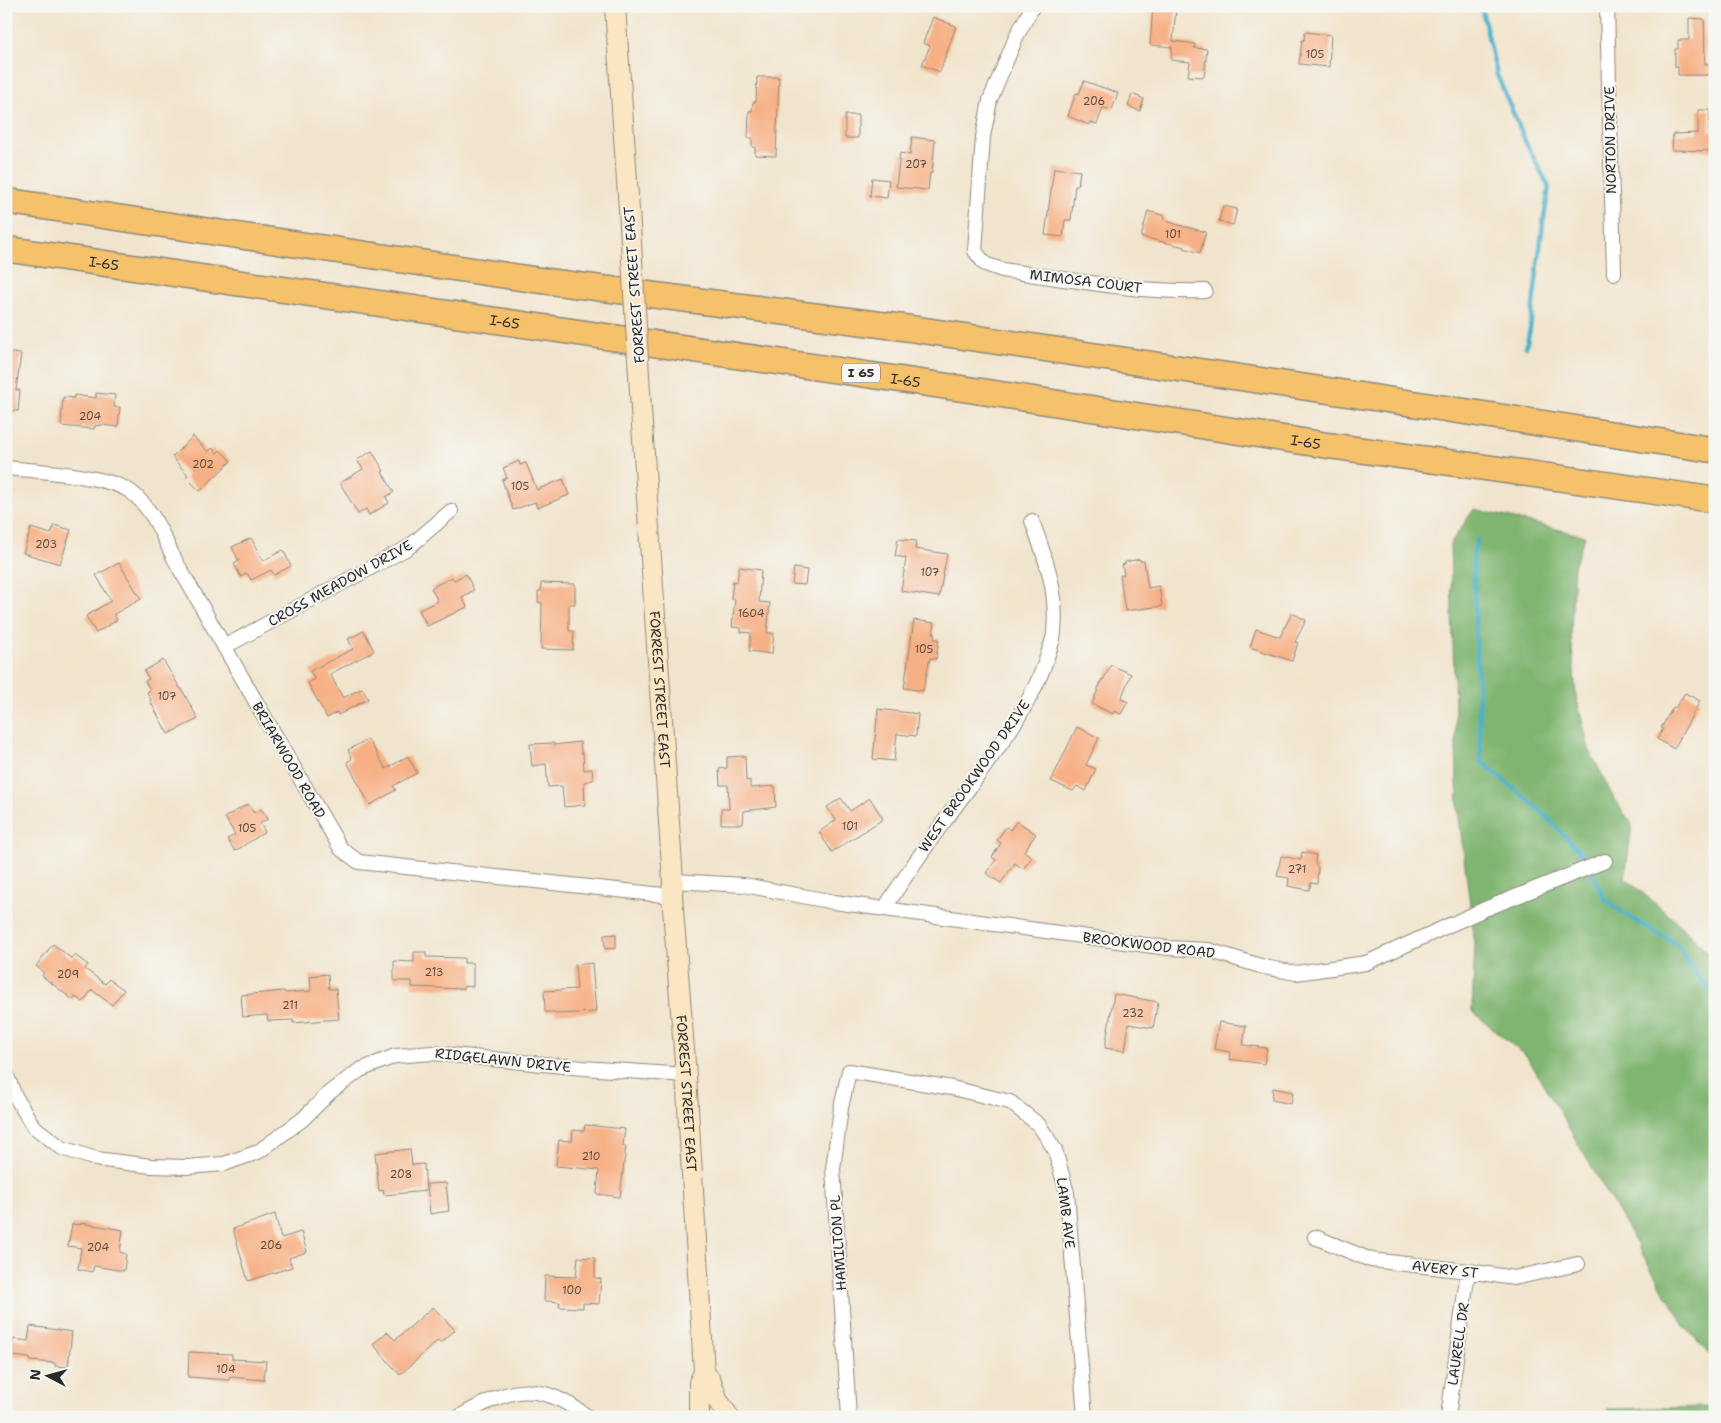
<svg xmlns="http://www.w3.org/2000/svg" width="1721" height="1423" font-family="'Shantell Sans',sans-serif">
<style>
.forest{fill:#80b571;stroke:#56704e}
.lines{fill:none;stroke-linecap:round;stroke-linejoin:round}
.stream{stroke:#49b1c8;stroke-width:4.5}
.building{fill:#f7b085}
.street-casing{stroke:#8e887c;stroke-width:16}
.secondary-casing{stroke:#8e887c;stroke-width:22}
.highway-casing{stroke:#8e887c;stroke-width:28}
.street{stroke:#fff;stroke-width:14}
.secondary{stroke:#fbe6c4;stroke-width:20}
.highway{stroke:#f5c16b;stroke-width:25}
.secondary-bridge-casing{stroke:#8e887c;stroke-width:22;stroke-linecap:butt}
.secondary-bridge{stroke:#fbe6c4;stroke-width:20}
.labels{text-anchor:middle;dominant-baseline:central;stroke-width:4;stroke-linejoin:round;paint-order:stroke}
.number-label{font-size:11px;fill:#5e4c42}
.shield{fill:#f6f6f2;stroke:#686867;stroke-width:1}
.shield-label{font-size:12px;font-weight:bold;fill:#2b2b2b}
.street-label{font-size:14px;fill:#2b2b2b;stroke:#f6f6f2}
</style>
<rect width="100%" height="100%" fill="#f6f6f2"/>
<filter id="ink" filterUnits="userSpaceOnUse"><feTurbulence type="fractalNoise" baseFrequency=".02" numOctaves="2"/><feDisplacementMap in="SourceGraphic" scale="10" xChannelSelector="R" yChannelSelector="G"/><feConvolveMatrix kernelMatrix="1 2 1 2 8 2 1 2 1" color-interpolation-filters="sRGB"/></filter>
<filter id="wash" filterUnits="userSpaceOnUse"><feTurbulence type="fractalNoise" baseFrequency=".0096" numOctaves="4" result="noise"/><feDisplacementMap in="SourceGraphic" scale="20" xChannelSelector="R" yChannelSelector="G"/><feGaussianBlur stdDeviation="1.12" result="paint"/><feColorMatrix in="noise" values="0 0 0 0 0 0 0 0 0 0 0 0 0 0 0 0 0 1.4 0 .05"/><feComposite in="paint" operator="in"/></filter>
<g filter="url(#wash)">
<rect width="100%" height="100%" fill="#f1e4cc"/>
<!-- forest -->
<path class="forest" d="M1474 509 1585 536 1574 566 1571 634 1576 696 1589 749 1615 801 1632 824 1625 878 1671 917 1715 959V1360L1685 1327 1528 1058 1472 1011 1475 944 1458 810 1450 544Z
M1715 1407V1417H1607L1608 1409Z"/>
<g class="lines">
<!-- stream -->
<path class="stream" d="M1481 6 1497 75 1527 145 1549 187 1543 224 1530 329 1526 347
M1477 540 1473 555 1481 761 1541 811 1586 858
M1593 875 1606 901 1639 923 1676 943 1697 976 1715 994"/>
</g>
<g id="blocks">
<!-- building -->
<path class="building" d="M1153 6 1176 9 1173 41 1195 44 1194 48 1207 49 1204 77 1188 76 1190 62 1171 60 1172 47 1150 45Z
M933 17 956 26 940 72 922 65 930 46 923 43Z
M1689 18 1704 19 1705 64H1710L1709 75H1678V67H1675V49H1678V40H1689Z
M1305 32 1331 35 1329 67 1299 64 1302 40H1304Z
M757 77H779L776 156 755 155V147H752V138H748L749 111H752L753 102H756Z
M1084 81 1118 93 1112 110 1103 108 1097 124 1090 122 1089 125 1068 116 1076 93 1079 94Z
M1132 94 1144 99 1140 111 1128 106Z
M1698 110H1710L1709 132H1715V151L1672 150 1673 134 1698 133Z
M845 115H858V138H845Z
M912 137 935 140 932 173H930L928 190 896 187 900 153 910 155Z
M1054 168 1080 171 1078 186H1075L1071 220H1065L1063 237 1045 235Z
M872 178 889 180 887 198 870 196Z
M1223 206 1237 209 1233 225 1219 221Z
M1148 211 1165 216 1164 220 1178 225 1206 232 1200 253 1184 248 1185 247 1141 237Z
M6 352 21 354 16 390H20L18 411 6 410Z
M96 393 115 395 114 407H120L118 427 102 425 95 426 94 429 61 426 63 397 74 398V395L96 398Z
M193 436 208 452 212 448 217 453 220 450 231 461 200 491 186 477 188 475 172 457Z
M372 451 384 471 382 472 394 492 386 497 389 503 369 515 366 509 358 514 340 483 363 469 357 460Z
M519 461 520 465 526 463 537 490 563 479 569 495 537 508 535 502 513 510 502 480 507 478 503 468Z
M54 525 71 530 60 564 23 553 31 528 51 534Z
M251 538 263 561 283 550 291 566 274 575 271 570 251 580 247 573 241 577 234 564 239 561 232 547Z
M898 539 916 541 915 549 947 554 939 597 901 591 906 558 895 556Z
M1140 559V561H1144L1148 588 1159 586 1162 606 1125 611 1120 575H1124L1122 565 1125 564V562Z
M119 563 141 599 114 614 117 620 96 633 86 616 111 601 96 575Z
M739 567 761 570 759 602 770 603 767 633H774L772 654 749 651 751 633 741 632V628L732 627 735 599H731L733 581 737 582Z
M794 568 807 570 805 585 792 584Z
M466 574 474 590 462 597 467 607 427 626 419 610 438 601 431 588 452 577 454 580Z
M541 583 575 584V604H569V631H574L573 650 541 649 542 603 538 602V591H541Z
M1292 613 1306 620 1295 642 1298 643 1292 661 1250 647 1256 629 1280 637Z
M914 620 935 623 933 633H935L934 639H939L936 659 930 658 923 691 904 688Z
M364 631 374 651 330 674 343 698 362 688 368 699 338 715 337 712 327 718 308 683 315 679 310 671 353 649 348 639Z
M163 660 180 688H181L198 719 168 734 150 701 151 700 147 692 150 690 145 681 149 679 144 671Z
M1111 665 1131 674 1121 699 1128 702 1121 714 1114 711 1113 714 1092 704 1102 679 1103 680Z
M1685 693 1700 701 1674 749 1657 739 1663 729 1661 728 1673 707 1675 708Z
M878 709 918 714 916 736 897 734 894 761 873 759Z
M1077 727 1099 738 1086 765 1096 769 1086 791 1077 786 1073 791 1051 781Z
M368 739 386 769 408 756 417 773 393 786 396 790 370 805 347 762 352 759 348 750Z
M580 742 581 753H583L584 770 592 769 593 780 584 782 585 805 564 807 562 786 548 787 546 764 532 766 530 744 554 743V745Z
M745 756 746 781 750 780V788L775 786 776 807 744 811 743 824H721V809H729L728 785H720L719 769 727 768V757Z
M841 798 850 811 870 798 883 819 832 852 819 832 836 820 827 807Z
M248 804 254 813 261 809 268 819 260 823 265 832 235 851 227 839 235 835 225 817Z
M1017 821 1036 834 1024 851 1032 857 1023 869 1015 863 1001 883 986 873 996 860 992 857 1001 843 997 840 1006 827 1010 830Z
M1302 852 1316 855 1315 863 1318 868 1317 884 1311 883 1309 890 1288 886 1289 878 1277 876 1281 856 1301 860Z
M616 934V948L605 949 604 935Z
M53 944 72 959 75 955 88 965 85 969 105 984 109 979 124 990 112 1005 92 990 83 1002 75 997 73 1000 42 976 44 973 36 966Z
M414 952H426V957L464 958V963H473V987L464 986V989L412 987V981H394V961L414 962Z
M592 963 596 1012 555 1014V1012H545L544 991 577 989 575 965Z
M328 974 329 989H336L339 1019 293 1023V1020L268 1021 267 1015 243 1017 241 995 284 991 285 993 311 991 310 976Z
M1114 994 1158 1002 1153 1028 1129 1024 1125 1051 1105 1048Z
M1219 1022 1246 1026 1243 1045 1267 1048 1264 1064 1229 1059 1230 1052 1214 1049Z
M1273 1088 1293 1092 1291 1104 1272 1100Z
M585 1125 625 1129 623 1146H626L620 1197 597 1194 599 1170 556 1166 559 1140 572 1141 573 1130 584 1131Z
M410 1149 412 1165 424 1164 426 1191 384 1195 383 1190 379 1191 375 1153Z
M446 1183 449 1211 430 1214 427 1184Z
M275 1214 281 1238 301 1232 307 1252 289 1258 292 1267 248 1281 233 1229Z
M81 1223 123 1230 120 1252 126 1254 124 1271 94 1266 92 1272 78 1269 81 1248 68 1246 72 1224 81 1225Z
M578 1257 595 1258V1278L601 1279 599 1304 583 1303V1308L559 1307 560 1302 544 1301 545 1276 576 1277Z
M433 1307 455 1330 441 1343 438 1340 400 1375 373 1344 387 1332 395 1340Z
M30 1326 72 1332 68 1367 55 1366V1363L30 1361V1358L12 1356 13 1339 28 1341Z
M189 1352 232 1354V1359L266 1361 264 1380 230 1377 229 1380 188 1377Z"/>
</g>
</g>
<g filter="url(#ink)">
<use href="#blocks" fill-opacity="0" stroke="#8e887c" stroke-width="1"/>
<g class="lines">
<!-- street casing -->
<g class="street-casing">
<path id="street" d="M1033 6 1017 35 990 100 983 137 975 251 985 264 1002 270C1069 279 1137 293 1205 291
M1607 6 1614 273
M6 468C36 471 109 475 131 492 152 508 161 532 172 554 181 572 192 589 202 607 247 688 295 769 341 849L359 862 672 896
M224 647 409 547 451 511
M673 881 744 885 834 902 1168 948 1208 950 1264 967 1296 973 1366 963 1485 909 1605 861
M884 909C905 877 926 845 949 815 983 768 1032 709 1048 654 1050 647 1054 639 1054 632 1058 590 1046 560 1032 521
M6 1073 14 1094 33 1126 62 1148 96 1159 151 1166 187 1167 224 1164 258 1152 303 1119 330 1092 360 1070 395 1056 432 1053 583 1068 686 1075
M1315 1237 1371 1260 1468 1271 1514 1278 1578 1264
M459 1417C512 1387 536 1379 588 1417
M849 1417 833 1169 841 1108 849 1071 952 1088 1010 1102 1039 1125 1055 1150 1067 1193 1085 1417
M1448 1417 1468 1271"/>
</g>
<!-- secondary casing -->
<g class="secondary-casing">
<g id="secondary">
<path d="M615 6 629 210"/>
<path id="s1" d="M642 425 673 881 672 896 686 1075 704 1372 699 1383V1417"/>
<path d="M704 1372 711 1381 718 1401 729 1417"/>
</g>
</g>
<!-- highway casing -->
<g class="highway-casing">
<g id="highway">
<path d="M6 201 537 280 907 328 1331 391 1715 450"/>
<path id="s2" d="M6 249 972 390 1325 445 1715 500"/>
</g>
</g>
<!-- street -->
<use href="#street" class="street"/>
<!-- secondary -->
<use href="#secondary" class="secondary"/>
<!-- highway -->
<use href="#highway" class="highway"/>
<!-- secondary-bridge casing -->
<g class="secondary-bridge-casing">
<path id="secondary-bridge" d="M629 210 642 425"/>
</g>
<!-- secondary-bridge -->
<use href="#secondary-bridge" class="secondary-bridge"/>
</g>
</g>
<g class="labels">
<!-- number labels -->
<g class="number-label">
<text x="1315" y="54">105</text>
<text x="1094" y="101">206</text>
<text x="916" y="164">207</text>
<text x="1173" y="234">101</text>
<text x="90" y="416">204</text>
<text x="203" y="464">202</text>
<text x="520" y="486">105</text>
<text x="46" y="544">203</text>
<text x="930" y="572">107</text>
<text x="751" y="613">1604</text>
<text x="924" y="649">105</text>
<text x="167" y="696">107</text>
<text x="850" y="826">101</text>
<text x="247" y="828">105</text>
<text x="1297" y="869">271</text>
<text x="434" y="972">213</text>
<text x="68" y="974">209</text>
<text x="290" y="1005">211</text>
<text x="1133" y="1013">232</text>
<text x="591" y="1156">210</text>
<text x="401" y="1174">208</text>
<text x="271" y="1245">206</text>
<text x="98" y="1247">204</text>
<text x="572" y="1290">100</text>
<text x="226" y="1369">104</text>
</g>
<!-- shield labels -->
<rect class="shield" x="842" y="363.5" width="38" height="19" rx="4"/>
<g class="shield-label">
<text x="861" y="373">I 65</text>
</g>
<!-- street labels -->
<g class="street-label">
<text transform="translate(1610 140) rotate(-91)">NORTON DRIVE</text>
<text stroke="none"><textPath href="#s2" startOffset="99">I-65</textPath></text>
<text transform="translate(1086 281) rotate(7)">MIMOSA COURT</text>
<text transform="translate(634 285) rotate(-94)">FORREST STREET EAST</text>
<text stroke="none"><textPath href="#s2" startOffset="504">I-65</textPath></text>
<text stroke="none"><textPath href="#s2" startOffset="909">I-65</textPath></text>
<text stroke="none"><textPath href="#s2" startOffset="1314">I-65</textPath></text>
<text transform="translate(340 583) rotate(-29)">CROSS MEADOW DRIVE</text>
<text stroke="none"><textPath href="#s1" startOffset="265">FORREST STREET EAST</textPath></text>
<text transform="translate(289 760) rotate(60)">BRIARWOOD ROAD</text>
<text transform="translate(974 776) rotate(-55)">WEST BROOKWOOD DRIVE</text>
<text transform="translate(1149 945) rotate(7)">BROOKWOOD ROAD</text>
<text transform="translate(503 1060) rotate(6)">RIDGELAWN DRIVE</text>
<text stroke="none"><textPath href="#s1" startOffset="670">FORREST STREET EAST</textPath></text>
<text transform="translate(1066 1213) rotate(83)">LAMB AVE</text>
<text transform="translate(838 1243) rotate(-94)">HAMILTON PL</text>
<text transform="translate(1445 1269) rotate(7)">AVERY ST</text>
<text transform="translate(1458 1344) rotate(-82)">LAURELL DR</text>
</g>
</g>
<!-- margin -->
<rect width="1721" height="1423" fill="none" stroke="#f6f6f2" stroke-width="25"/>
<!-- north arrow -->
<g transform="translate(48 1376) rotate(276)" stroke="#f6f6f2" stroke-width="4" paint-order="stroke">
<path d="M0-4L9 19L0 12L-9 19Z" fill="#2b2b2b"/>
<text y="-8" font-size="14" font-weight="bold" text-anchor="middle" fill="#2b2b2b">N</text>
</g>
</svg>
